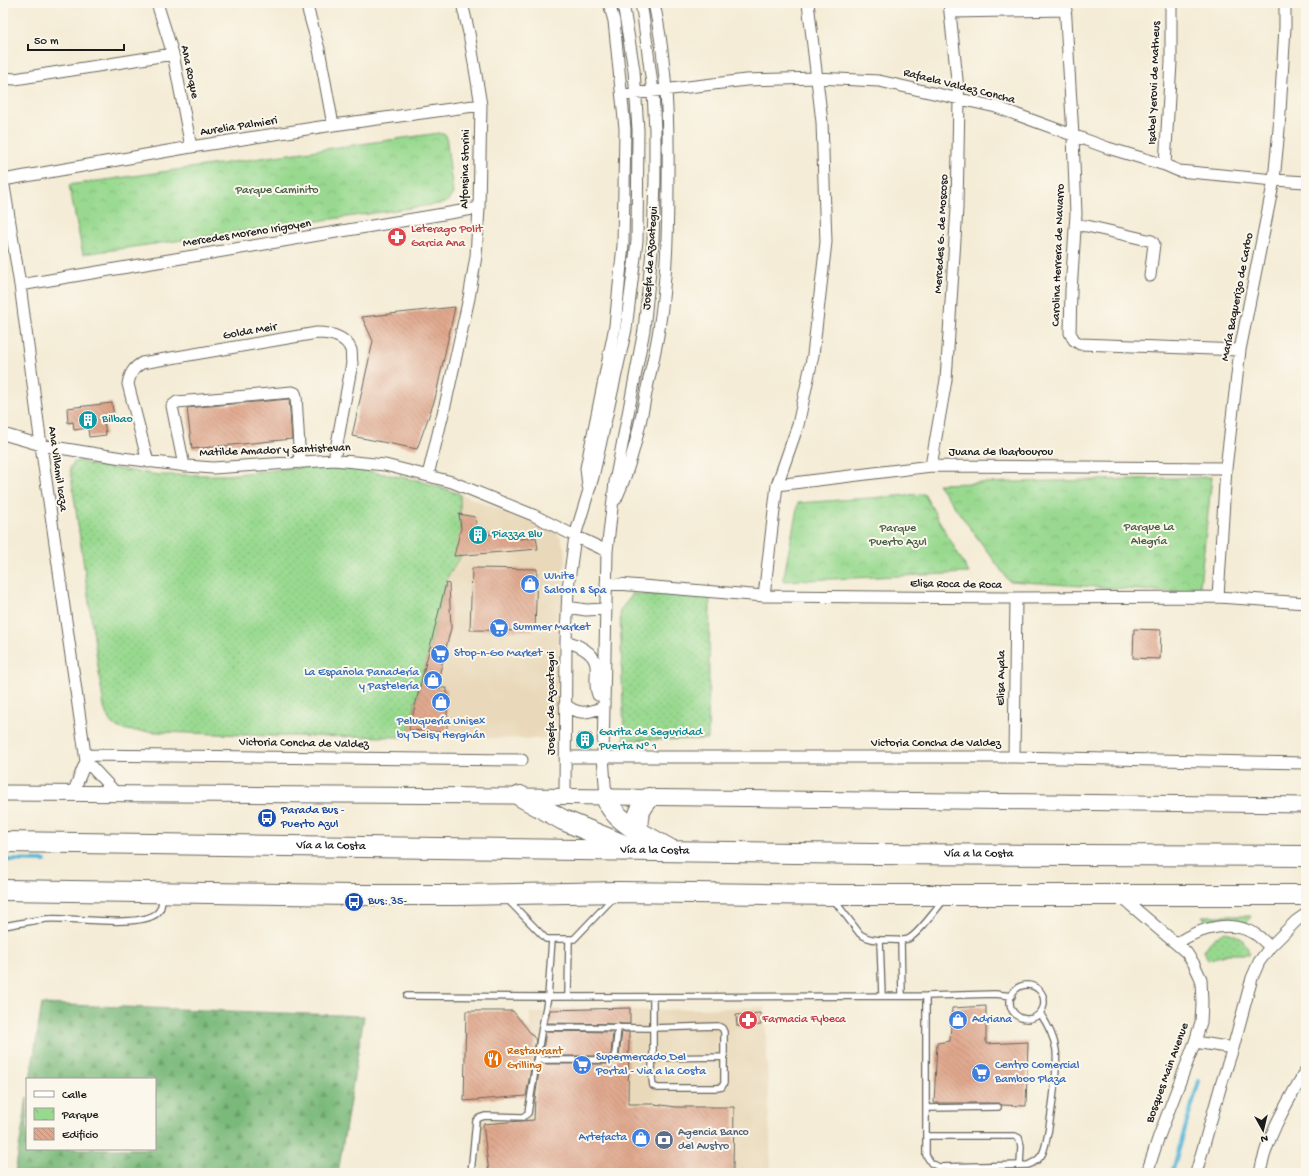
<svg xmlns="http://www.w3.org/2000/svg" width="1309" height="1176" font-family="'Gochi Hand',sans-serif">
<style>
.built{fill:#e9d9ba}
.grass{fill:url(#grass-dots);stroke:#5a7a56}
.forest{fill:url(#forest-firs);stroke:#4b6a4b}
.park{fill:url(#park-crowns);stroke:#5a7a56}
.lines{fill:none;stroke-linecap:round;stroke-linejoin:round}
.stream{stroke:#5bb8d9;stroke-width:4}
.building{fill:url(#building-back-hatch)}
.lane-casing{stroke:#68655d;stroke-width:8}
.street-casing{stroke:#68655d;stroke-width:13}
.secondary-casing{stroke:#68655d;stroke-width:17}
.highway-casing{stroke:#68655d;stroke-width:22}
.lane{stroke:#fff;stroke-width:5.5}
.street{stroke:#fff;stroke-width:11}
.secondary{stroke:#fff;stroke-width:15}
.highway{stroke:#fff;stroke-width:20}
.labels{text-anchor:middle;dominant-baseline:central;stroke-width:4;stroke-linejoin:round;paint-order:stroke}
.street-label{font-size:12px;fill:#1c1c1c;stroke:#fbf7ec}
.park-label{font-size:12px;fill:#475e44;stroke:#fbf7ec}
.health-label{font-size:12px;fill:#be3a42;stroke:#fbf7ec;text-anchor:start}
.culture-label{font-size:12px;fill:#0d838f;stroke:#fbf7ec;text-anchor:start}
.shop-label{font-size:12px;fill:#366cbe;stroke:#fbf7ec;text-anchor:start}
.transit-label{font-size:12px;fill:#164399;stroke:#fbf7ec;text-anchor:start}
.food-label{font-size:12px;fill:#c56008;stroke:#fbf7ec;text-anchor:start}
.service-label{font-size:12px;fill:#4e5e75;stroke:#fbf7ec;text-anchor:start}
</style>
<defs>
<pattern id="grass-dots" width="8" height="8" patternUnits="userSpaceOnUse"><rect width="8" height="8" fill="#98d98f"/><path d="M2 2h.1M6 6h.1" fill="none" stroke="#82ba7b" stroke-width="1.8" stroke-linecap="round"/></pattern>
<pattern id="forest-firs" width="22" height="20" patternUnits="userSpaceOnUse"><rect width="22" height="20" fill="#7ab97a"/><path d="M5 1l3.5 6h-7zM16 11l3.5 6h-7z" fill="#699e69"/></pattern>
<pattern id="park-crowns" width="20" height="18" patternUnits="userSpaceOnUse"><rect width="20" height="18" fill="#98d98f"/><path d="M2 6a3 3 0 1 1 6 0M12 15a3 3 0 1 1 6 0" fill="none" stroke="#82ba7b"/></pattern>
<pattern id="building-back-hatch" width="6" height="6" patternUnits="userSpaceOnUse"><rect width="6" height="6" fill="#dfa78d"/><path d="M-1 5l2 2M0 0l6 6M5-1l2 2" fill="none" stroke="#bf8f79"/></pattern>
</defs>
<rect width="100%" height="100%" fill="#fbf7ec"/>
<filter id="ink" filterUnits="userSpaceOnUse"><feTurbulence type="fractalNoise" baseFrequency=".025" numOctaves="2"/><feDisplacementMap in="SourceGraphic" scale="8" xChannelSelector="R" yChannelSelector="G"/><feConvolveMatrix kernelMatrix="1 2 1 2 8 2 1 2 1" color-interpolation-filters="sRGB"/></filter>
<filter id="wash" filterUnits="userSpaceOnUse"><feTurbulence type="fractalNoise" baseFrequency=".012" numOctaves="4" result="noise"/><feDisplacementMap in="SourceGraphic" scale="16" xChannelSelector="R" yChannelSelector="G"/><feGaussianBlur stdDeviation="0.9" result="paint"/><feColorMatrix in="noise" values="0 0 0 0 0 0 0 0 0 0 0 0 0 0 0 0 0 1.4 0 .05"/><feComposite in="paint" operator="in"/></filter>
<g filter="url(#wash)">
<rect width="100%" height="100%" fill="#f4ecd6"/>
<!-- built -->
<path class="built" d="M460 494 554 530 561 538 566 554 559 648 556 719 553 733 545 739 407 737 448 576 461 556Z
M765 1007 771 1173H480V1122L530 1117V1013Z"/>
<!-- grass -->
<path class="grass" d="M81 461 91 465 159 475H227L314 466 357 469 417 480 460 494 461 556 448 576 407 737 273 736 132 731C113 727 111 727 104 708L70 468 74 462Z
M632 594 710 595 708 739 624 740 620 611Z
M1202 916H1251L1247 923H1208Z
M1226 932C1241 936 1244 939 1250 954H1227L1208 960 1204 951C1210 941 1215 936 1226 932Z"/>
<!-- forest -->
<path class="forest" d="M42 1004 364 1016 338 1173H15L27 1098V1149H155V1079H30Z"/>
<!-- park -->
<path class="park" d="M439 133 446 135 453 194 446 203 83 254 69 185Z
M1212 477 1199 594 1009 581 938 484Z
M924 494 969 573 783 581 798 503Z"/>
<g class="lines">
<!-- stream -->
<path class="stream" d="M3 860 45 861
M1172 1173 1199 1081"/>
</g>
<g id="blocks">
<!-- building -->
<path class="building" d="M455 307 435 399 417 449 352 436 373 341 362 317Z
M289 399 292 439 192 449 187 408Z
M112 403 114 419 104 420 106 435 89 437 88 428 74 430 73 422 68 423 67 408Z
M459 514 475 517 478 534 513 535 520 539 536 537 538 549 454 556 461 528Z
M472 568 537 569 535 631 470 630Z
M446 583 449 584 451 628 436 688H447V732L409 730Z
M1134 629 1161 630 1160 659 1133 658Z
M578 734H591L592 746 578 747Z
M986 1006V1044L1028 1042 1026 1106 1002 1105 998 1103H934L937 1043 950 1041 952 1008Z
M630 1008V1024L547 1023 550 1010Z
M466 1011H513L536 1040 526 1096 464 1101Z
M760 1013 761 1025 737 1026 736 1015Z
M546 1031 613 1032 611 1054 609 1056H542Z
M622 1032H629L628 1104H654L676 1107H734L733 1171 665 1173H489L483 1124 534 1120 535 1099 540 1064H612L619 1057Z"/>
</g>
</g>
<g filter="url(#ink)">
<use href="#blocks" fill-opacity="0" stroke="#68655d" stroke-width="1"/>
<g class="lines">
<!-- lane casing -->
<g class="lane-casing">
<path id="lane" d="M507 899 546 939H574L613 898
M834 900 860 934C869 940 876 940 886 940 893 940 902 941 908 939 918 935 936 909 944 900
M3 926C17 924 31 921 46 919 71 917 137 928 156 914 162 910 162 902 162 895
M880 940 882 996
M901 940 902 996
M1010 1002a17 17 0 1 1 34 0a17 17 0 1 1-34 0Z
M407 996 548 997 926 996 995 994 1012 996
M926 996V1155L931 1163 939 1167 1028 1165C1033 1163 1038 1160 1041 1156 1049 1146 1058 1065 1056 1050 1054 1036 1048 1025 1040 1013
M568 997 569 939
M542 1027 653 1028 718 1026 722 1028 724 1032V1083L722 1087 717 1088H658L653 1086C651 1076 652 1064 653 1054 653 1035 653 1016 653 997
M652 1058 724 1057
M537 1060H611L615 1056 618 1027
M926 1108 998 1107
M926 1136H1015L1019 1138 1021 1146 1020 1165
M471 1173 476 1121 479 1118 485 1116 523 1117 528 1113 542 1027 548 997 552 939"/>
</g>
<!-- street casing -->
<g class="street-casing">
<path id="street" d="M157 3 173 54 191 147
M306 3 319 49 333 125
M1065 3 1073 136 1076 214 1071 291 1070 333 1074 340 1080 344 1240 350
M950 12 1066 10
M3 78 15 79 173 54
M622 95 746 80 816 78 879 81 996 107 1108 148 1165 165 1179 171 1274 180 1306 182
M1165 165 1171 62V3
M3 180 20 285 41 445 86 761 73 793
M3 180 191 147 333 125 481 105
M1075 225 1087 226 1152 241 1154 244 1150 276
M20 285 479 208
M3 434 41 445 122 458 187 466 213 468 334 460 385 465 452 482 533 515 575 536 607 551
M148 462 128 384C130 374 133 368 142 363L317 333C329 333 346 336 351 350 352 353 351 359 352 363L334 460
M184 466 172 406 177 402 292 392 295 393 296 396 300 463
M931 466 946 380 957 208 959 99 949 3
M428 475 447 397 469 298 476 256 479 208 481 105 469 33 462 3
M777 485 931 466 1226 468
M588 486 586 468 615 326 623 245 625 129 614 21 609 3
M616 499C632 464 640 426 647 388 651 369 656 349 659 329 667 278 668 226 668 175 669 117 666 59 654 3
M606 583 764 596 1004 598 1218 597 1306 603
M764 596 777 485 798 425 813 355 826 242 822 122 808 3
M1218 597 1226 468 1240 350 1274 180 1279 129 1285 27V3
M567 607 586 610 605 609
M566 641C578 645 595 652 596 666 597 676 594 686 598 695
M565 704C578 716 588 713 603 707
M85 755 522 760
M565 757H1014L1306 763
M1014 757 1016 598
M86 761 116 793
M565 797 566 641 568 588 575 536 593 477 626 329 637 241 638 130 634 70 623 3
M606 797 603 757 607 551 615 482 644 330 653 241 655 180V130L653 92 643 15 641 3
M1120 896 1186 952 1194 964 1201 979 1202 1003 1201 1022 1195 1042 1158 1139 1147 1173
M1177 943C1200 928 1233 918 1258 936 1262 939 1266 943 1270 947
M1195 1042 1233 1048
M1196 1173 1221 1085 1233 1048 1252 978 1259 962 1270 947 1296 921 1306 914
M1260 1173C1267 1135 1287 1103 1306 1070"/>
</g>
<!-- secondary casing -->
<g class="secondary-casing">
<path id="secondary" d="M3 793 520 796 1306 805"/>
</g>
<!-- highway casing -->
<g class="highway-casing">
<g id="highway">
<path d="M520 796 563 820 626 846"/>
<path d="M606 797C611 814 626 823 639 832"/>
<path d="M649 798C640 809 635 817 639 832L671 850"/>
<path id="s1" d="M3 842 871 854 1306 856"/>
<path d="M3 890 351 895H457L619 892 837 895H1306"/>
</g>
</g>
<!-- lane -->
<use href="#lane" class="lane"/>
<!-- street -->
<use href="#street" class="street"/>
<!-- secondary -->
<use href="#secondary" class="secondary"/>
<!-- highway -->
<use href="#highway" class="highway"/>
</g>
</g>
<!-- icons -->
<defs>
<g id="pharmacy-disc" transform="scale(1)"><circle r="9.5" fill="#e0444e" stroke="#fbf7ec"/><path d="M-2-6h4v4h4v4h-4v4h-4v-4h-4v-4h4Z" fill="#fff"/></g>
<g id="building-disc" transform="scale(1)"><circle r="9.5" fill="#0f9aa8" stroke="#fbf7ec"/><path d="M-4-6H4V6H1V3H-1V6H-4ZM-2.5-4.3h1.7v1.8h-1.7ZM.8-4.3h1.7v1.8H.8ZM-2.5-1h1.7V.8h-1.7ZM.8-1h1.7V.8H.8Z" fill="#fff"/></g>
<g id="shop-disc" transform="scale(1)"><circle r="9.5" fill="#3f7fe0" stroke="#fbf7ec"/><path d="M-5-2.5h2.3a2.7 3.5 0 0 1 5.4 0H5L5.5 6h-11ZM-1.5-2.5h3a1.5 2.3 0 0 0-3 0Z" fill="#fff"/></g>
<g id="supermarket-disc" transform="scale(1)"><circle r="9.5" fill="#3f7fe0" stroke="#fbf7ec"/><path d="M-6-5.5h2.5l.6 2H6L4.5 2H-2.5L-4.4-4H-6ZM-1.5 3.2a1.3 1.3 0 1 0 .1 0ZM3 3.2a1.3 1.3 0 1 0 .1 0Z" fill="#fff"/></g>
<g id="bus-disc" transform="scale(1)"><circle r="9.5" fill="#1a4fb4" stroke="#fbf7ec"/><path d="M-5-6H5V4H4V6H2V4H-2V6H-4V4H-5ZM-3.5-4V0h7V-4ZM-3.5 1.2v1.5H-2V1.2ZM2 1.2v1.5H3.5V1.2Z" fill="#fff"/></g>
<g id="restaurant-disc" transform="scale(1)"><circle r="9.5" fill="#e8710a" stroke="#fbf7ec"/><path d="M-5-6h1v4h1v-4h1v4h1v-4h1v5L-1.5 .5V6h-2V.5L-5-1ZM5-6V6H3V1.5H1.5Q1.5-4 5-6Z" fill="#fff"/></g>
<g id="bank-disc" transform="scale(1)"><circle r="9.5" fill="#5c6f8a" stroke="#fbf7ec"/><path d="M-6-4H6V4H-6ZM0-2.3a2.3 2.3 0 1 0 0 4.6a2.3 2.3 0 1 0 0-4.6Z" fill="#fff"/></g>
</defs>
<g fill-rule="evenodd">
<use href="#pharmacy-disc" x="397" y="237"/>
<use href="#building-disc" x="88" y="420"/>
<use href="#building-disc" x="478" y="535"/>
<use href="#shop-disc" x="530" y="584"/>
<use href="#supermarket-disc" x="499" y="628"/>
<use href="#supermarket-disc" x="440" y="654"/>
<use href="#shop-disc" x="433" y="680"/>
<use href="#shop-disc" x="441" y="702"/>
<use href="#building-disc" x="585" y="740"/>
<use href="#bus-disc" x="267" y="818"/>
<use href="#bus-disc" x="354" y="902"/>
<use href="#pharmacy-disc" x="748" y="1020"/>
<use href="#shop-disc" x="958" y="1020"/>
<use href="#restaurant-disc" x="493" y="1059"/>
<use href="#supermarket-disc" x="582" y="1065"/>
<use href="#supermarket-disc" x="981" y="1073"/>
<use href="#shop-disc" x="641" y="1138"/>
<use href="#bank-disc" x="664" y="1140"/>
</g>
<g class="labels">
<!-- street labels -->
<g class="street-label">
<text transform="translate(189 72) rotate(78)">Ana Roque</text>
<text transform="translate(1155 83) rotate(-88)">Isabel Yerovi de Matheus</text>
<text transform="translate(959 87) rotate(14)">Rafaela Valdez Concha</text>
<text transform="translate(239 127) rotate(-9)">Aurelia Palmieri</text>
<text transform="translate(466 169) rotate(-89)">Alfonsina Storini</text>
<text transform="translate(247 234) rotate(-9)">Mercedes Moreno Irigoyen</text>
<text transform="translate(942 234) rotate(-87)">Mercedes G. de Moscoso</text>
<text transform="translate(1059 255) rotate(-88)">Carolina Herrera de Navarro</text>
<text transform="translate(651 258) rotate(-86)">Josefa de Azoategui</text>
<text transform="translate(1238 297) rotate(-79)">María Baquerizo de Carbo</text>
<text transform="translate(250 332) rotate(-10)">Golda Meir</text>
<text transform="translate(275 451) rotate(-2)">Matilde Amador y Santistevan</text>
<text x="1001" y="453">Juana de Ibarbourou</text>
<text transform="translate(57 469) rotate(82)">Ana Villamil Icaza</text>
<text transform="translate(956 585) rotate(1)">Elisa Roca de Roca</text>
<text transform="translate(1002 678) rotate(-89)">Elisa Ayala</text>
<text transform="translate(552 703) rotate(-90)">Josefa de Azoategui</text>
<text transform="translate(304 744) rotate(1)">Victoria Concha de Valdez</text>
<text x="936" y="744">Victoria Concha de Valdez</text>
<text stroke="none"><textPath href="#s1" startOffset="328">Vía a la Costa</textPath></text>
<text stroke="none"><textPath href="#s1" startOffset="652">Vía a la Costa</textPath></text>
<text stroke="none"><textPath href="#s1" startOffset="976">Vía a la Costa</textPath></text>
<text transform="translate(1168 1073) rotate(-70)">Bosques Main Avenue</text>
</g>
<!-- park labels -->
<g class="park-label">
<text x="277" y="191">Parque Caminito</text>
<text x="1149" y="528">Parque La<tspan x="1149" dy="14">Alegría</tspan></text>
<text x="898" y="529">Parque<tspan x="898" dy="14">Puerto Azul</tspan></text>
</g>
<!-- health labels -->
<g class="health-label">
<text x="411" y="230">Leterago Polit<tspan x="411" dy="14">Garcia Ana</tspan></text>
<text x="762" y="1020">Farmacia Fybeca</text>
</g>
<!-- culture labels -->
<g class="culture-label">
<text x="102" y="420">Bilbao</text>
<text x="492" y="535">Piazza Blu</text>
<text x="599" y="733">Garita de Seguridad<tspan x="599" dy="14">Puerta Nº 1</tspan></text>
</g>
<!-- shop labels -->
<g class="shop-label">
<text x="544" y="577">White<tspan x="544" dy="14">Saloon &amp; Spa</tspan></text>
<text x="513" y="628">Summer Market</text>
<text x="454" y="654">Stop-n-Go Market</text>
<text x="419" y="673" text-anchor="end">La Española Panadería<tspan x="419" dy="14">y Pastelería</tspan></text>
<text x="441" y="722" text-anchor="middle">Peluquería Unisex<tspan x="441" dy="14">by Deisy Herghán</tspan></text>
<text x="972" y="1020">Adriana</text>
<text x="596" y="1058">Supermercado Del<tspan x="596" dy="14">Portal - Via a la Costa</tspan></text>
<text x="995" y="1066">Centro Comercial<tspan x="995" dy="14">Bamboo Plaza</tspan></text>
<text x="627" y="1138" text-anchor="end">Artefacta</text>
</g>
<!-- transit labels -->
<g class="transit-label">
<text x="281" y="811">Parada Bus -<tspan x="281" dy="14">Puerto Azul</tspan></text>
<text x="368" y="902">Bus: 35-</text>
</g>
<!-- food labels -->
<g class="food-label">
<text x="507" y="1052">Restaurant<tspan x="507" dy="14">Grilling</tspan></text>
</g>
<!-- service labels -->
<g class="service-label">
<text x="678" y="1133">Agencia Banco<tspan x="678" dy="14">del Austro</tspan></text>
</g>
</g>
<!-- margin -->
<rect width="1309" height="1176" fill="none" stroke="#fbf7ec" stroke-width="16"/>
<!-- legend -->
<rect x="26" y="1078" width="130" height="72" fill="#fbf7ec" stroke="#a29f99"/>
<rect x="34" y="1091" width="20" height="6" fill="#ffffff" stroke="#a29f99"/>
<text x="62" y="1098" font-size="12" fill="#1c1c1c">Calle</text>
<rect x="34" y="1108" width="20" height="12" fill="url(#park-crowns)" stroke="#a29f99"/>
<text x="62" y="1118" font-size="12" fill="#1c1c1c">Parque</text>
<rect x="34" y="1128" width="20" height="12" fill="url(#building-back-hatch)" stroke="#a29f99"/>
<text x="62" y="1138" font-size="12" fill="#1c1c1c">Edificio</text>
<!-- north arrow -->
<g transform="translate(1263 1130) rotate(172)" stroke="#fbf7ec" stroke-width="3" paint-order="stroke">
<path d="M0-3L7 15L0 10L-7 15Z" fill="#1c1c1c"/>
<text y="-6" font-size="11" font-weight="bold" text-anchor="middle" fill="#1c1c1c">N</text>
</g>
<!-- scale -->
<path d="M28 44v6h96v-6" fill="none" stroke="#1c1c1c" stroke-width="2"/>
<text x="34" y="44" font-size="12" fill="#1c1c1c" stroke="#fbf7ec" stroke-width="3" paint-order="stroke">50 m</text>
</svg>
